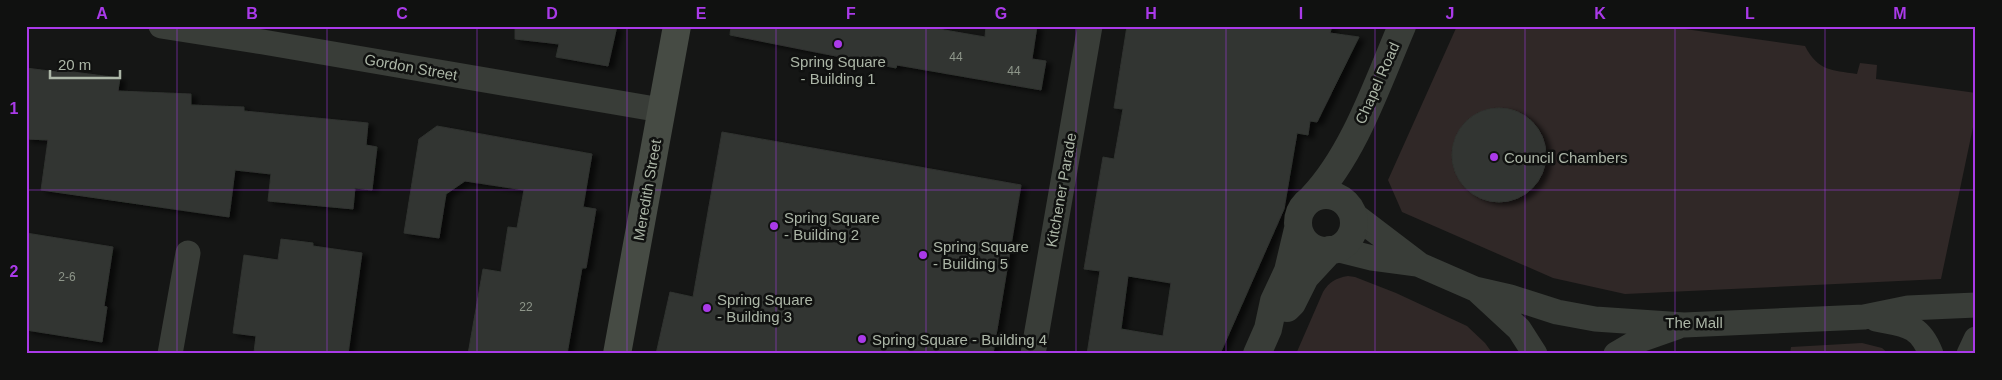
<svg xmlns="http://www.w3.org/2000/svg" width="2002" height="380" font-family="Arial,sans-serif">
<style>
.green{fill:#302827}
.building{fill:#333532;stroke:#2f322f;fill-rule:evenodd;filter:url(#shadow)}
.lines{fill:none;stroke-linecap:round;stroke-linejoin:round}
.minor{stroke:#393d38;stroke-width:25}
.tertiary{stroke:#393d38;stroke-width:28}
.secondary{stroke:#464b44;stroke-width:28}
.grid{fill:none;stroke:#aa3ae9;stroke-width:1;stroke-opacity:0.55}
.poi-dot{fill:#aa3ae9;stroke:#101110;stroke-width:2}
.labels{text-anchor:middle;dominant-baseline:central;stroke-width:5;stroke-linejoin:round;paint-order:stroke}
.number-label{font-size:12px;fill:#8e968a}
.poi-label{font-size:15px;fill:#acb6a7;stroke:#101110;text-anchor:start}
.street-label{font-size:15px;fill:#acb6a7;stroke:#101110}
.neatline{fill:none;stroke:#aa3ae9;stroke-width:2}
.grid-label{font-size:16px;text-anchor:middle;font-weight:bold;fill:#aa3ae9}
</style>
<defs>
<filter id="shadow"><feDropShadow dx="5.5" dy="3" stdDeviation="2.5" flood-color="#0009"/></filter>
</defs>
<rect width="100%" height="100%" fill="#151615"/>
<!-- green -->
<path class="green" d="M1457 26H1664L1805 46C1818 71 1831 70 1857 74L1860 63 1877 65 1876 79 1976 93V113L1941 279 1625 294 1553 278 1402 212 1388 180Z
M1348 276 1355 277 1396 293 1467 326 1485 343 1493 354H1296L1323 292C1329 282 1336 278 1348 276Z
M1862 343 1882 348 1889 354H1790L1791 347Z"/>
<!-- building -->
<path class="building" d="M515 26H617L608 66 556 57 559 44 515 39Z
M731 26H921L985 37 986 26H1037L1032 59 1046 61 1041 90 897 65 896 68 730 35Z
M1127 26H1332L1330 33 1359 37 1317 122 1310 121 1308 135 1297 133 1284 209 1220 354H1087L1100 271 1084 269 1103 157 1114 159 1123 109 1114 108ZM1128 276 1171 283 1163 336 1121 329Z
M26 68 57 72V70L120 78 118 91 191 94V105L244 107V111L368 123 366 145 377 147 372 190 355 188 353 209 268 201 271 174 235 170 229 217 41 190 48 140 26 139Z
M1452 155a47 47 0 1 1 94 0a47 47 0 1 1-94 0Z
M437 126 592 154 583 207 596 209 586 268H582L567 354H468L483 269 501 272 508 227 517 228 524 190 465 181 446 194 439 238 404 233 419 139Z
M722 132 1021 185 993 354H656L670 292 693 297Z
M26 233 113 247 104 306 107 307 102 342 26 330Z
M281 239 313 243V246L362 253 348 354 254 352 256 336 233 333 244 255 278 260Z"/>
<g class="lines">
<!-- minor -->
<path class="minor" d="M161 26 263 42 661 110
M1353 214 1420 265 1475 289 1510 297 1557 312 1595 319 1684 325 1864 317 1908 308 1976 305
M1336 249 1372 258 1417 264
M1479 292 1519 329 1535 354
M1876 319C1904 325 1919 323 1931 354
M170 354 188 253
M1033 354 1090 26
M1616 354 1640 340 1677 327
M1969 354 1976 339"/>
<!-- tertiary -->
<path class="tertiary" d="M1298 223a28 28 0 1 1 56 0a28 28 0 1 1-56 0Z
M1312 198C1354 154 1378 82 1402 26
M1287 308 1292 303 1305 277 1330 250
M1257 354 1268 329 1274 301 1288 271 1298 229"/>
<!-- secondary -->
<path class="secondary" d="M617 354 677 26"/>
</g>
<!-- grid -->
<path class="grid" d="M177 26V354M327 26V354M477 26V354M627 26V354M776 26V354M926 26V354M1076 26V354M1226 26V354M1375 26V354M1525 26V354M1675 26V354M1825 26V354M26 190H1976"/>
<!-- markers -->
<g class="poi-dot">
<circle cx="838" cy="44" r="5"/>
<circle cx="1494" cy="157" r="5"/>
<circle cx="774" cy="226" r="5"/>
<circle cx="923" cy="255" r="5"/>
<circle cx="707" cy="308" r="5"/>
<circle cx="862" cy="339" r="5"/>
</g>
<g class="labels">
<!-- number labels -->
<g class="number-label">
<text x="956" y="57">44</text>
<text x="1014" y="71">44</text>
<text x="67" y="277">2-6</text>
<text x="526" y="307">22</text>
</g>
<!-- poi labels -->
<g class="poi-label">
<text x="838" y="61" text-anchor="middle">Spring Square<tspan x="838" dy="17">- Building 1</tspan></text>
<text x="1504" y="157">Council Chambers</text>
<text x="784" y="217">Spring Square<tspan x="784" dy="17">- Building 2</tspan></text>
<text x="933" y="246">Spring Square<tspan x="933" dy="17">- Building 5</tspan></text>
<text x="717" y="299">Spring Square<tspan x="717" dy="17">- Building 3</tspan></text>
<text x="872" y="339">Spring Square - Building 4</text>
</g>
<!-- street labels -->
<g class="street-label">
<text transform="translate(411 67) rotate(10)">Gordon Street</text>
<text transform="translate(1377 83) rotate(-66)">Chapel Road</text>
<text transform="translate(647 190) rotate(-80)">Meredith Street</text>
<text transform="translate(1061 190) rotate(-80)">Kitchener Parade</text>
<text x="1694" y="322">The Mall</text>
</g>
</g>
<!-- border -->
<rect width="2002" height="380" fill="none" stroke="#101110" stroke-width="55"/>
<!-- scale -->
<path d="M50 70v8h70v-8" fill="none" stroke="#acb6a7" stroke-width="2.5"/>
<text x="58" y="70" font-size="15" fill="#acb6a7" stroke="#101110" stroke-width="4" paint-order="stroke">20 m</text>
<rect x="28" y="28" width="1946" height="324" class="neatline"/>
<g class="grid-label">
<text x="102" y="19">A</text>
<text x="252" y="19">B</text>
<text x="402" y="19">C</text>
<text x="552" y="19">D</text>
<text x="701" y="19">E</text>
<text x="851" y="19">F</text>
<text x="1001" y="19">G</text>
<text x="1151" y="19">H</text>
<text x="1301" y="19">I</text>
<text x="1450" y="19">J</text>
<text x="1600" y="19">K</text>
<text x="1750" y="19">L</text>
<text x="1900" y="19">M</text>
<text x="14" y="114">1</text>
<text x="14" y="277">2</text>
</g>
</svg>
